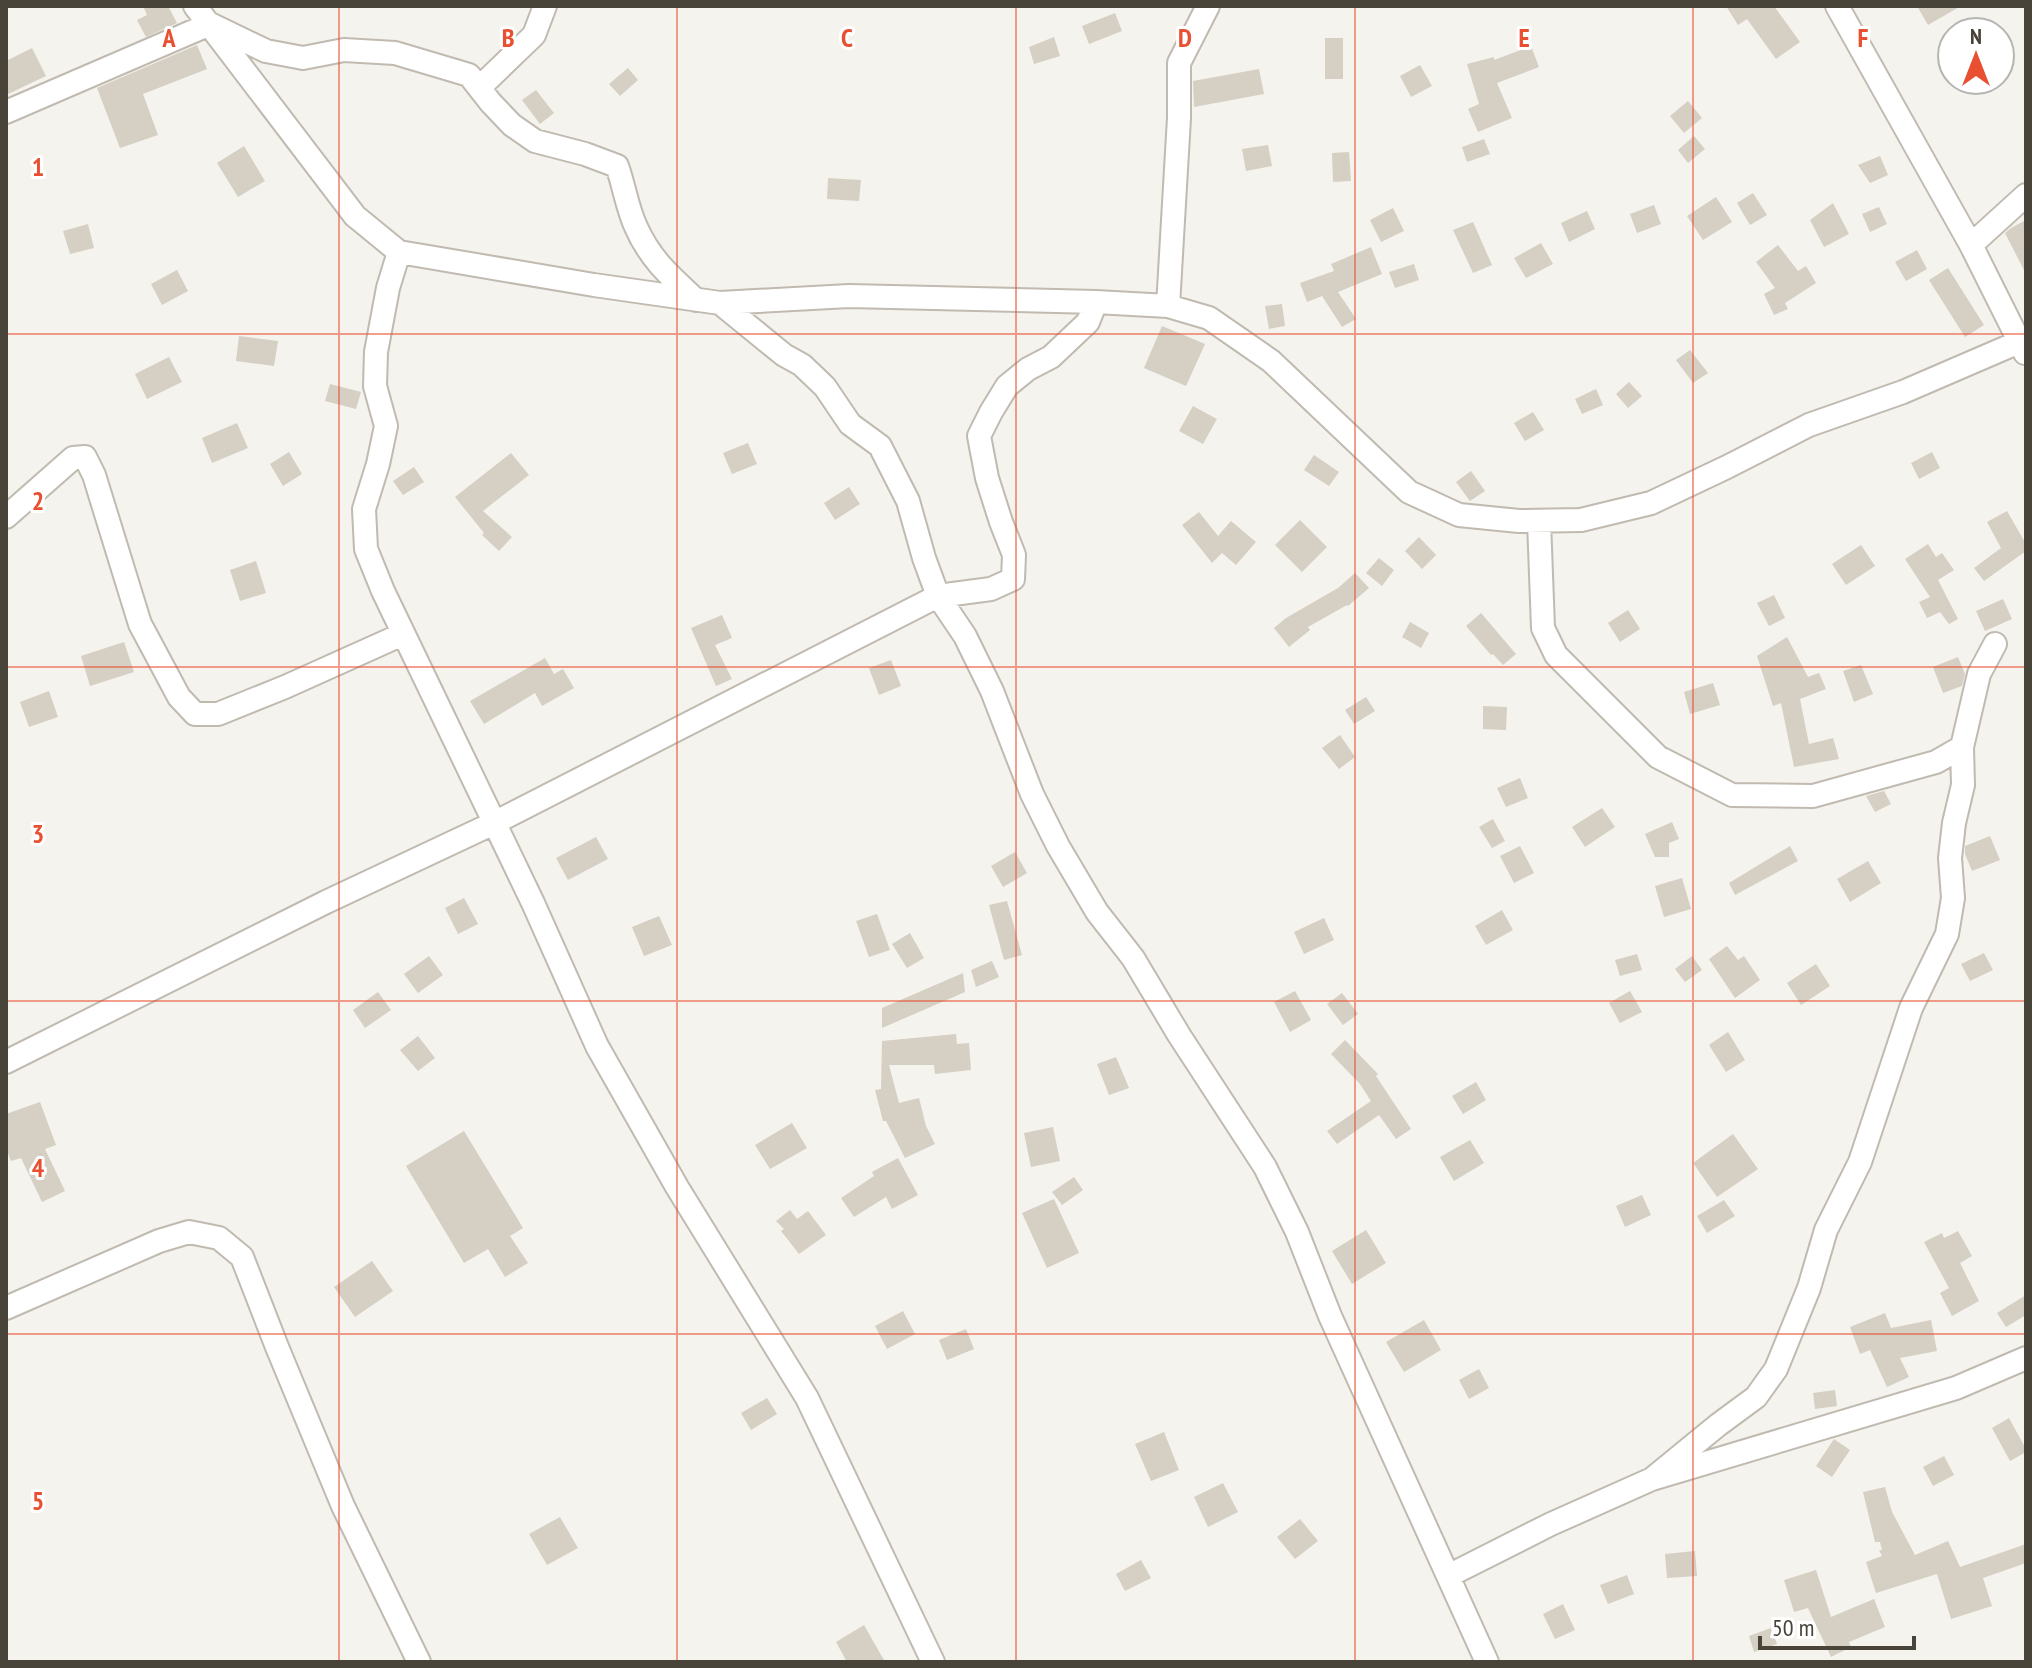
<svg xmlns="http://www.w3.org/2000/svg" width="2032" height="1668" font-family="'PT Sans Narrow',sans-serif">
<style>
.building{fill:#d6cfc3}
.lines{fill:none;stroke-linecap:round;stroke-linejoin:round}
.minor-casing{stroke:#c0bab0;stroke-width:26}
.minor{stroke:#fff;stroke-width:22}
.grid{fill:none;stroke:#e85031;stroke-width:2;stroke-opacity:0.55}
.grid-label{font-size:26px;text-anchor:middle;font-weight:bold;fill:#e85031;stroke:#fff;stroke-width:6;stroke-linejoin:round;paint-order:stroke}
</style>
<rect width="100%" height="100%" fill="#f5f3ed"/>
<!-- building -->
<path class="building" d="M143 6H168L177 23 146 37 137 20 147 15Z
M1726 6H1774L1800 42 1776 59 1747 19 1738 25Z
M1917 6H1961L1928 25Z
M1115 13 1122 31 1089 44 1082 26Z
M1054 37 1060 56 1034 64 1029 47Z
M1325 38H1343V79H1325Z
M197 45 207 69 143 94 158 135 120 148 97 88Z
M1531 46 1539 67 1497 83 1512 118 1478 132 1468 109 1479 104 1467 64 1494 57V60Z
M32 48 46 76 6 95V61Z
M1420 65 1432 86 1411 97 1400 76Z
M628 68 638 80 620 96 609 84Z
M1259 69 1264 94 1194 107 1193 81Z
M536 90 554 113 540 124 522 100Z
M1688 101 1702 118 1684 133 1670 116Z
M1694 136 1705 149 1688 163 1678 150Z
M1484 139 1490 154 1467 162 1462 147Z
M1268 145 1272 166 1246 171 1242 149Z
M244 146 265 181 238 197 217 163Z
M1349 152 1351 181 1333 182 1332 153Z
M1880 156 1888 175 1870 183 1858 165Z
M828 178 861 180 859 201 827 199Z
M1753 193 1767 215 1750 225 1737 203Z
M1716 197 1732 222 1703 240 1687 216Z
M1833 203 1849 234 1824 247 1810 220Z
M1654 205 1661 224 1637 233 1630 214Z
M1879 207 1887 224 1870 232 1862 214Z
M1393 208 1404 231 1381 242 1370 220Z
M1587 211 1595 229 1569 242 1561 223Z
M2026 220V274L2005 233 2011 228Z
M1473 222 1492 265 1473 273 1453 230Z
M88 224 94 248 70 254 63 231Z
M1541 243 1553 264 1526 278 1514 258Z
M1778 245 1798 271 1806 266 1816 283 1785 303 1788 309 1774 315 1764 294 1775 288 1756 262Z
M1371 247 1382 274 1338 292 1356 319 1342 327 1322 296 1307 302 1300 283 1334 271 1331 264Z
M1917 250 1927 269 1906 281 1895 262Z
M1414 264 1419 280 1395 288 1389 272Z
M1948 268 1984 325 1965 337 1929 280Z
M177 270 188 291 162 305 151 284Z
M1282 304 1285 326 1269 329 1265 306Z
M1162 326 1205 344 1186 386 1144 368Z
M239 336 278 341 274 366 236 361Z
M1690 350 1708 373 1693 383 1676 360Z
M169 357 182 382 147 399 135 374Z
M1629 382 1642 396 1628 408 1616 394Z
M330 384 361 392 356 409 325 401Z
M1596 389 1603 405 1582 414 1575 399Z
M1193 406 1217 419 1203 444 1179 431Z
M1533 412 1544 430 1525 441 1514 423Z
M237 423 248 448 212 463 202 438Z
M748 443 757 464 732 474 723 453Z
M289 452 302 474 283 486 270 464Z
M1932 452 1940 468 1919 479 1911 463Z
M511 453 529 475 483 511 512 537 499 551 482 535 484 533 455 497Z
M1314 455 1339 472 1329 486 1304 470Z
M414 467 424 482 403 495 393 481Z
M1471 471 1485 491 1470 501 1456 482Z
M849 487 860 504 835 520 824 503Z
M2007 511 2026 544V551L1984 581 1974 568 2001 548 1987 522Z
M1199 512 1218 536 1231 521 1256 542 1236 565 1222 553 1212 563 1182 525Z
M1300 520 1327 547 1302 572 1275 545Z
M1419 537 1436 555 1422 569 1405 551Z
M1928 544 1936 557 1942 553 1954 570 1938 580 1958 619 1949 624 1940 612 1927 618 1919 602 1930 597 1905 559Z
M1861 545 1875 566 1846 585 1832 564Z
M1379 558 1394 570 1382 586 1366 573Z
M256 561 266 593 240 601 230 570Z
M1355 573 1369 588 1348 606 1347 605 1308 627 1310 630 1289 647 1274 628 1286 618 1338 588Z
M1774 595 1785 618 1769 626 1757 603Z
M2003 599 2012 619 1985 631 1976 611Z
M1628 610 1640 629 1620 642 1608 623Z
M1481 613 1516 654 1503 665 1493 654 1491 655 1466 626Z
M722 615 732 638 715 645 732 679 716 686 691 628Z
M1410 622 1429 633 1421 648 1402 637Z
M1787 637 1808 677 1819 673 1826 689 1800 699 1809 744 1833 738 1839 759 1794 767 1781 703 1773 706 1757 656Z
M124 642 134 672 90 686 81 656Z
M1958 657 1965 674 1962 686 1943 693 1933 667Z
M545 658 554 674 563 669 574 688 542 706 535 693 484 724 470 701Z
M891 660 901 686 879 695 869 668Z
M1861 665 1873 694 1854 702 1843 671Z
M1713 683 1720 705 1690 714 1684 692Z
M49 691 58 717 29 727 20 702Z
M1366 697 1375 711 1354 724 1345 710Z
M1483 706 1507 707 1506 730 1483 729Z
M1340 735 1355 757 1339 769 1322 748Z
M1520 778 1528 798 1506 807 1497 788Z
M1884 791 1891 804 1875 812 1866 796Z
M1602 808 1615 827 1585 847 1572 827Z
M1493 819 1505 841 1492 848 1479 827Z
M1672 822 1679 839 1669 843V857H1655L1645 834Z
M1990 836 2000 860 1972 871 1965 854V846Z
M596 837 608 859 568 880 556 858Z
M1520 846 1534 873 1514 883 1500 856Z
M1790 846 1798 861 1735 895 1729 883Z
M1015 852 1027 873 1003 887 991 866Z
M1868 861 1881 883 1850 902 1837 879Z
M1682 878 1691 909 1664 917 1655 886Z
M464 898 478 924 458 934 445 908Z
M1007 901 1022 955 1004 960 989 905Z
M1502 910 1513 930 1486 945 1475 926Z
M877 914 890 950 869 957 856 921Z
M659 916 672 945 644 956 632 927Z
M1324 918 1334 940 1304 954 1294 932Z
M910 933 924 958 907 968 892 944Z
M1727 946 1738 960 1744 956 1760 980 1735 998 1709 959Z
M1984 953 1993 970 1970 981 1961 964Z
M1637 954 1642 970 1620 976 1615 960Z
M429 956 443 975 418 993 404 974Z
M1692 956 1702 970 1685 982 1675 969Z
M992 961 999 977 976 987 971 970Z
M1816 964 1830 986 1801 1005 1787 983Z
M963 973 965 992 882 1028V1008Z
M1295 991 1311 1020 1290 1032 1274 1002Z
M1630 991 1642 1012 1620 1023 1609 1003Z
M378 992 391 1010 365 1028 353 1010Z
M1342 993 1358 1014 1343 1025 1327 1004Z
M1728 1032 1745 1060 1726 1072 1709 1045Z
M956 1034 957 1044 969 1043 971 1070 935 1074 934 1065H889L899 1103 919 1098 926 1126 935 1144 905 1158 886 1121H883L875 1090 881 1089 882 1041Z
M418 1036 435 1058 418 1071 400 1050Z
M1345 1040 1378 1074 1376 1076 1411 1129 1396 1139 1379 1115 1337 1144 1327 1131 1371 1101 1360 1084 1331 1054Z
M1116 1057 1129 1088 1109 1095 1097 1064Z
M1476 1082 1486 1100 1463 1114 1452 1096Z
M40 1102 56 1145 45 1149 65 1191 42 1202 21 1158 11 1161 6 1148V1114Z
M792 1123 807 1148 770 1169 755 1145Z
M1053 1127 1060 1161 1031 1167 1024 1133Z
M464 1131 523 1228 510 1236 528 1263 505 1277 488 1249 464 1263 406 1166Z
M1733 1134 1758 1169 1717 1197 1693 1163Z
M1470 1140 1484 1163 1454 1181 1440 1157Z
M898 1158 918 1195 892 1209 886 1197 854 1217 841 1198 874 1176 872 1172Z
M1074 1177 1083 1190 1062 1205 1052 1192Z
M1642 1195 1651 1215 1625 1227 1616 1206Z
M1054 1199 1079 1253 1047 1268 1022 1213Z
M1724 1200 1735 1216 1707 1233 1697 1216Z
M790 1210 797 1219 808 1211 826 1235 799 1254 781 1231 784 1229 776 1221Z
M1366 1230 1386 1263 1352 1284 1332 1251Z
M1958 1231 1972 1256 1960 1263 1979 1301 1952 1316 1940 1293 1949 1288 1924 1242 1942 1233 1944 1238Z
M372 1261 393 1291 355 1317 334 1287Z
M2026 1295V1315L2006 1327 1997 1313Z
M903 1311 915 1334 887 1349 875 1326Z
M1885 1313 1891 1328 1931 1320 1937 1351 1900 1358 1909 1377 1887 1387 1870 1350 1860 1354 1850 1327Z
M1424 1320 1441 1350 1404 1372 1386 1342Z
M966 1329 974 1349 947 1360 939 1340Z
M1479 1369 1489 1388 1469 1399 1459 1380Z
M1835 1390 1837 1406 1815 1409 1813 1393Z
M767 1398 777 1414 751 1430 741 1413Z
M2009 1418 2026 1449V1452L2010 1461 1992 1428Z
M1164 1432 1179 1470 1151 1481 1135 1444Z
M1834 1439 1850 1450 1832 1477 1816 1466Z
M1944 1456 1954 1475 1933 1486 1923 1467Z
M1223 1483 1238 1512 1208 1527 1194 1497Z
M1885 1487 1892 1512 1915 1555 1948 1541 1960 1567 2026 1544V1563L1983 1578 1992 1606 1951 1619 1937 1574 1876 1593 1866 1562 1882 1556 1879 1550H1882L1880 1542H1875L1863 1492Z
M560 1517 578 1548 547 1565 529 1534Z
M1300 1519 1318 1541 1295 1559 1277 1537Z
M1695 1551 1697 1576 1667 1578 1665 1554Z
M1141 1560 1151 1578 1125 1591 1116 1574Z
M1816 1570 1831 1617 1874 1599 1885 1627 1849 1642 1851 1647 1831 1657 1808 1608 1794 1612 1784 1580Z
M1627 1575 1634 1594 1608 1604 1600 1585Z
M1563 1604 1575 1630 1555 1639 1543 1614Z
M864 1625 885 1662H847L836 1642Z
M1771 1628 1777 1644 1754 1652 1749 1636Z"/>
<g class="lines">
<!-- minor casing -->
<g class="minor-casing">
<path id="minor" d="M195 6 355 216 399 252 594 285 720 303 849 296 1096 302 1168 306 1209 318 1271 361 1409 492 1459 515 1519 521 1581 520 1651 503 1727 467 1809 425 1903 392 2019 342
M1837 6 1971 245 2025 353
M480 87 534 35 545 6
M6 112 210 24 266 51 303 58 344 50 395 53 469 75 491 103 512 125 535 141 585 154 617 166C624 185 627 208 636 227 650 259 670 276 696 300
M1971 245 2026 195
M399 252 388 288 376 352 375 386 386 426 378 464 364 509 366 549 383 591 533 903 597 1046 677 1187 807 1398 933 1662
M720 303 784 355 802 365 825 387 850 424 880 446 908 501 924 558 938 596 965 636 992 691 1032 794 1058 846 1097 912 1133 958 1179 1035 1265 1167 1297 1232 1330 1316 1487 1662
M1168 306 1179 118V63L1208 6
M6 517 73 458 85 457 94 475 140 624 179 697 195 714H218L285 687 403 634
M1539 521 1543 628 1556 655 1658 757 1732 795 1813 796 1936 762 1962 747 1979 674 1995 644
M6 1062 326 902 494 823 938 596 991 589 1013 579 1014 555 1001 522 987 478 979 436 991 412 1007 386 1028 369 1051 357 1088 322 1096 302
M6 1308 159 1241 189 1232 219 1238 242 1257 277 1347 343 1506 419 1662
M1652 1479 1718 1425 1756 1397 1776 1369 1809 1288 1826 1230 1860 1162 1911 1008 1947 934 1953 898 1950 858 1954 823 1963 785 1962 747
M1448 1576 1551 1524 1652 1479 1956 1388 2026 1358"/>
</g>
<!-- minor -->
<use href="#minor" class="minor"/>
</g>
<!-- grid -->
<path class="grid" d="M339 6V1662M677 6V1662M1016 6V1662M1355 6V1662M1693 6V1662M6 334H2026M6 667H2026M6 1001H2026M6 1334H2026"/>
<g class="grid-label">
<text x="169" y="47">A</text>
<text x="508" y="47">B</text>
<text x="847" y="47">C</text>
<text x="1185" y="47">D</text>
<text x="1524" y="47">E</text>
<text x="1863" y="47">F</text>
<text x="38" y="176">1</text>
<text x="38" y="510">2</text>
<text x="38" y="843">3</text>
<text x="38" y="1177">4</text>
<text x="38" y="1510">5</text>
</g>
<!-- border -->
<rect width="2032" height="1668" fill="none" stroke="#49443a" stroke-width="16"/>
<!-- north arrow -->
<g transform="translate(1976 56)"><circle r="38" fill="#ffffff" stroke="#b6b4b0" stroke-width="2"/>
<path d="M0-6L14 30L0 20L-14 30Z" fill="#e85031"/>
<text y="-12" font-size="22" font-weight="bold" text-anchor="middle" fill="#49443a">N</text>
</g>
<!-- scale -->
<path d="M1760 1636v12h154v-12" fill="none" stroke="#49443a" stroke-width="4"/>
<text x="1772" y="1636" font-size="24" fill="#49443a" stroke="#ffffff" stroke-width="6" paint-order="stroke">50 m</text>
</svg>
